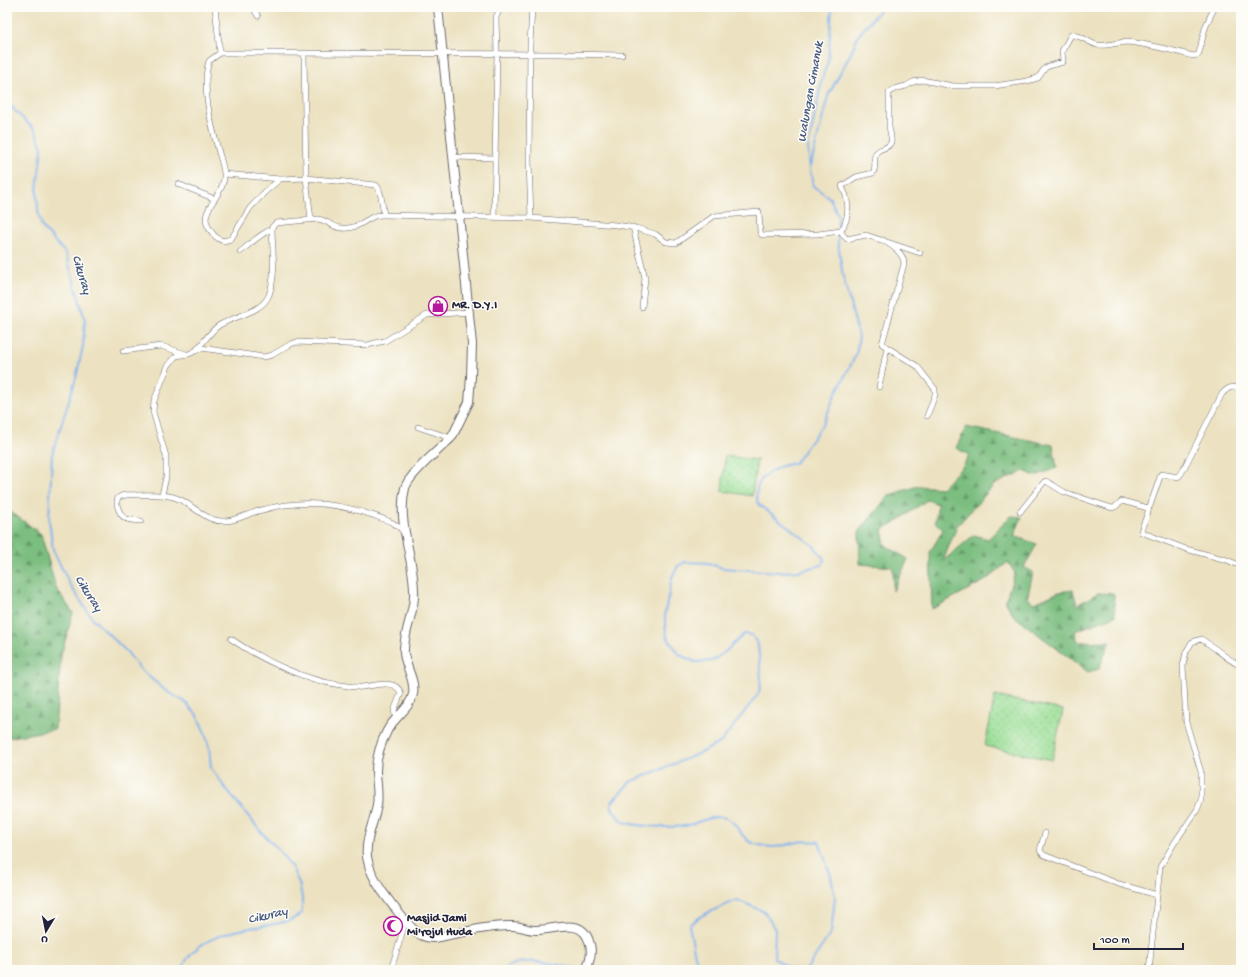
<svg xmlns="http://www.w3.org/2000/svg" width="1248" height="977" font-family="'Gochi Hand',sans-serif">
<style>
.grass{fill:url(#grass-dots);stroke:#5e8069}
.forest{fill:url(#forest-firs);stroke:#4f705e}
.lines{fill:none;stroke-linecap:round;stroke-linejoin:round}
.stream{stroke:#81b2ed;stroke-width:2}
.minor-casing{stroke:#69656a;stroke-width:6}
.primary-casing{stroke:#69656a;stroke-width:10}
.minor{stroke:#fff;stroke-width:5}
.primary{stroke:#fff;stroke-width:8}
.labels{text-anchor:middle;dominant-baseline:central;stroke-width:3;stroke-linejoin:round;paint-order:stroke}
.poi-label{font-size:12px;font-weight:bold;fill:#22223b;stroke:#fdfcf7;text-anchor:start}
.water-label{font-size:13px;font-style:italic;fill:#485c82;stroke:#fdfcf7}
</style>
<defs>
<pattern id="grass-dots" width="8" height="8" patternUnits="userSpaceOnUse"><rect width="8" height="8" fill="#9bdf97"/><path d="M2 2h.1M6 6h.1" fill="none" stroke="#85bf83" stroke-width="1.8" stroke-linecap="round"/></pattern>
<pattern id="forest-firs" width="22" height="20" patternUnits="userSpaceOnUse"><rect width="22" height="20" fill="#7cbe80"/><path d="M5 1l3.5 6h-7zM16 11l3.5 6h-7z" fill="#659a6a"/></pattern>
</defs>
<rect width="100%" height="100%" fill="#fdfcf7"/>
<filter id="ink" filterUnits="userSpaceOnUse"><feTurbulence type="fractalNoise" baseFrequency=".025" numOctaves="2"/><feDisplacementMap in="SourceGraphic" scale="8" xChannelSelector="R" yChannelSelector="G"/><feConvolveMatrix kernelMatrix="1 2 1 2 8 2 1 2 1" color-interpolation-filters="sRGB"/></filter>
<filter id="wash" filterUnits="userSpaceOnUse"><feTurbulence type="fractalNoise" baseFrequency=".012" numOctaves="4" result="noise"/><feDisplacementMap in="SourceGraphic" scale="16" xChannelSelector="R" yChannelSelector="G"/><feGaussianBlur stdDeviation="0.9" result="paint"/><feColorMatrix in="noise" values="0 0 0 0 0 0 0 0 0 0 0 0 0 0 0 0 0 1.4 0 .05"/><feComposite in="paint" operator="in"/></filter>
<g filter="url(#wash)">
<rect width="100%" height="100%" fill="#ece2c1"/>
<!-- grass -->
<path class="grass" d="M725 456 757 460 752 496 722 491Z
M995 696 1063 710 1052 760 985 746Z"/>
<!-- forest -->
<path class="forest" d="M966 427 1053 445 1057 468 1035 476 1024 471 995 484 957 526 943 561 974 535 988 539 1011 516 1022 517 1014 536 1037 544 1024 567 1033 572 1027 599 1035 603 1059 592 1073 590 1077 605 1098 593 1114 594 1115 616 1075 631 1078 642 1110 641 1099 669 1088 672 1014 616 1005 601 1015 573 1008 562 986 580 932 609 930 552 943 530 935 522 938 504 927 500 899 520 882 530 885 545 908 559 893 591V567L860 564 859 532 889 495 918 486 942 488 963 466 969 455 956 448Z
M7 509 41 534 56 588 73 613 61 655 55 729 7 738Z"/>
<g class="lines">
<!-- stream -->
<path class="stream" d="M7 100 15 111 35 130 42 148 37 190 38 211 42 227 66 254 85 320 83 346 76 378 52 454 49 520 53 550 70 585 92 618 127 652 141 670 166 691 185 702 197 715 205 733 209 747 211 768 226 789 262 833 277 848 291 866 299 883 302 898V913C289 924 272 924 255 927 232 931 201 938 187 959 185 962 184 966 182 970
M810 168 828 96 851 53 858 36 882 7
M504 970C519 954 560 965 579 970
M699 970 694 951 689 925 703 915 737 900 765 912 775 930 774 958 791 969 797 970
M806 970 831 933 835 897 831 876 819 842C812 842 805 840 798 842 781 846 777 849 759 845 757 844 753 844 750 842 739 836 736 818 721 817 710 816 702 821 692 824 680 829 637 827 625 822 619 819 614 812 611 806L612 802 630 782 698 754 721 742 759 693 761 679 758 645 752 635 744 634 725 652 712 661 695 662 680 655 667 637 665 623V613L672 577 678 566 685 562 708 563 722 568 780 572 798 571 822 565 824 559 814 546 758 504C750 479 774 466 795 463L823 424 836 393 856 355 859 337 843 277 838 243V216L830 198 813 186 810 169 808 148 822 79 828 61 832 7"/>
</g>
</g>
<g filter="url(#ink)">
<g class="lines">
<!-- minor casing -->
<g class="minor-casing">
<path id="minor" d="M215 7 220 53 561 54 622 55
M255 7V11L258 16
M220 53 209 61C201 86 211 124 218 149 220 157 223 165 224 173 227 195 194 211 211 231 214 236 218 239 223 241L231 239 250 208 265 192 280 179 306 178 376 185C382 191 382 206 384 215
M304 53 306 178 311 219
M453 157 494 158
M224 174 280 179
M178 184 215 199
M494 217 497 54 496 17 500 9 503 7 532 8
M531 218 529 161 530 44 532 7
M633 227 645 278 642 307
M841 231 843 235 847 239 866 235 920 253
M883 240C891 246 904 252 904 264L882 344 917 366 935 389V395L927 416
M240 252C250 244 260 234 272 229
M197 349C204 342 210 332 218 326 233 316 262 313 269 295 277 273 272 249 272 227L276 223 318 219C327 220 333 228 342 228 356 230 364 220 375 216 378 215 381 215 384 215L531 218 616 225 636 228 655 234 666 242 676 243 714 216 759 212 760 232 762 235 818 234 841 231C848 220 849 207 846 196 845 192 843 190 842 186L856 177 873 173C877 167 873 161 875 155 877 147 889 150 891 142 892 138 890 132 889 127 889 116 889 104 889 93L894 89 906 86 913 82 922 80 953 86H994L1027 81 1038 78 1045 68 1049 66 1063 62 1062 51 1071 35C1081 35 1088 42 1097 45 1106 47 1117 42 1127 42 1150 44 1171 50 1193 56L1198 55C1201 49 1201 43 1203 36 1205 26 1210 16 1215 7
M123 351 161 346 186 354
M879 387 887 348
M418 427 451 438
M162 495 166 477V456L153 412 154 401 168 366 176 356 189 354 201 348 264 357 272 355 291 344 297 342 368 345 375 343 385 341 427 315 470 312
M1149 507C1148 517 1142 524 1141 532L1186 549 1227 560 1241 566
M1020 512 1044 482 1046 481 1064 492 1112 508 1115 507 1122 501 1148 508 1150 506 1161 474 1178 477 1181 474 1222 394C1228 387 1232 386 1241 388
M141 521C137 520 129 521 125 518 119 514 115 503 118 498 124 493 132 495 139 495 152 495 168 493 181 500 193 506 206 520 221 521 236 522 248 513 262 510 300 499 335 502 372 515 383 519 397 522 403 532
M231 639C260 659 306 681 341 685 348 686 356 688 362 687 374 686 395 678 401 693L394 711 396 718
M1045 833 1040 850 1041 852 1044 855 1119 884 1157 895
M391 970 406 920
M1149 970 1160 867 1175 842 1197 810 1201 800V772L1186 722 1183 666 1186 652 1192 642 1201 639C1215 647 1226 659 1241 666"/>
</g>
<!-- primary casing -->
<g class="primary-casing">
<path id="primary" d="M438 7 472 344 471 377 469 402 454 433 451 438C440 449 409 474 405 488 396 524 416 561 414 597 413 616 403 634 404 653 405 666 416 681 413 694 410 709 394 717 387 731 381 742 376 758 376 771 376 782 379 793 377 805 374 823 365 838 367 857 369 869 375 881 382 891 389 901 413 933 423 936 431 940 441 937 449 935 469 931 492 925 513 926 521 926 527 930 535 930 553 931 581 916 589 941 593 951 590 960 586 970"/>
</g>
<!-- minor -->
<use href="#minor" class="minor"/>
<!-- primary -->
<use href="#primary" class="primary"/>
</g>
</g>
<!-- icons -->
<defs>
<g id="shop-ring" transform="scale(1)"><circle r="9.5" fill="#fdfcf7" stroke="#b5179e" stroke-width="1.5"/><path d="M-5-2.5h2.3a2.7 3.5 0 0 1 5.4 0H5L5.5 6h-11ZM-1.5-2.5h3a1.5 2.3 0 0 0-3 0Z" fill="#b5179e"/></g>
<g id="mosque-ring" transform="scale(1)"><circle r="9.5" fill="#fdfcf7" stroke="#b5179e" stroke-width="1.5"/><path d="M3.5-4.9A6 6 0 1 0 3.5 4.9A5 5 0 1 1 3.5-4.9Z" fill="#b5179e"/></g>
</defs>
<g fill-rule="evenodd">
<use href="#shop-ring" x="438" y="306"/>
<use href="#mosque-ring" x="393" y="926"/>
</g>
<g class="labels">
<!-- poi labels -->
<g class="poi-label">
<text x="452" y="306">MR. D.Y.I</text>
<text x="407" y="919">Masjid Jami<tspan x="407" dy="14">Mi'rojul Huda</tspan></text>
</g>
<!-- water labels -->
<g class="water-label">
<text transform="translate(811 92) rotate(-80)">Walungan Cimanuk</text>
<text transform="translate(81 275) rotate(73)">Cikuray</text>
<text transform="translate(88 594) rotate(57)">Cikuray</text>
<text transform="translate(268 916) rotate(-13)">Cikuray</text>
</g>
</g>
<!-- margin -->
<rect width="1248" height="977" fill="none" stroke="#fdfcf7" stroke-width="24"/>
<!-- north arrow -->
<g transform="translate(46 931) rotate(190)" stroke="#fdfcf7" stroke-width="3" paint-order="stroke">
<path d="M0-3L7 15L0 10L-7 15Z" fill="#22223b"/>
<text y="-6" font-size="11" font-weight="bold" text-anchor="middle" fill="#22223b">U</text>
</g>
<!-- scale -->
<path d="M1094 943v6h89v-6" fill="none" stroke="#22223b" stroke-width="2"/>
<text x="1100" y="943" font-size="12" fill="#22223b" stroke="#fdfcf7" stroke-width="3" paint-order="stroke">100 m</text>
</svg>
